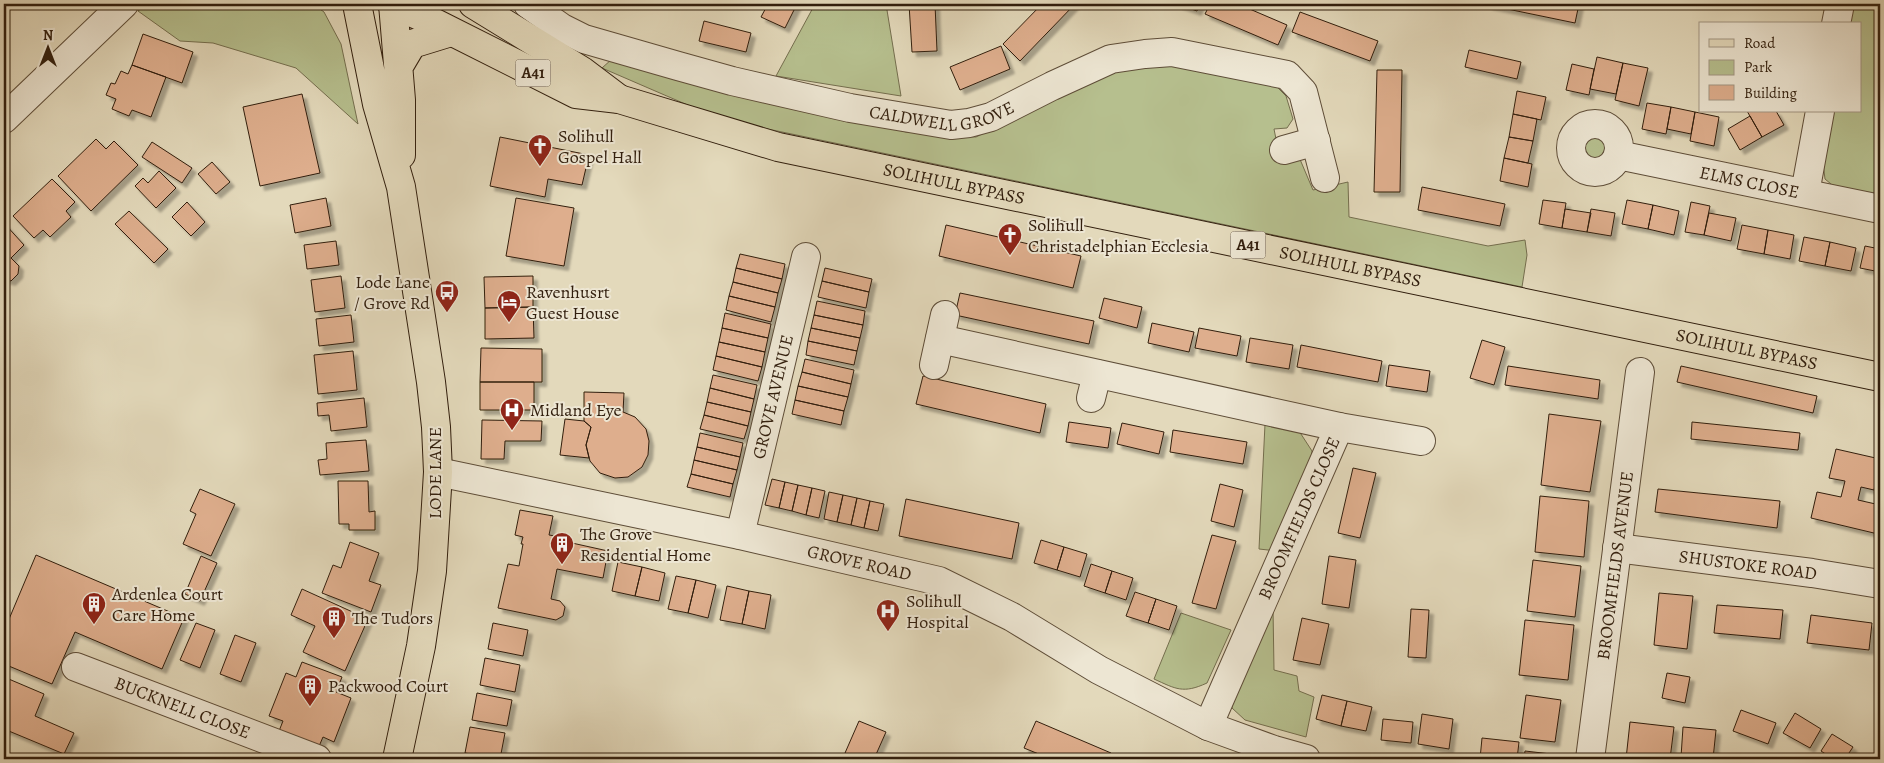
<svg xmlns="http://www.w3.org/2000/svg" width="1884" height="763" font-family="Alegreya,serif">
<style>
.green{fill:#b6bf8e;stroke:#746e4e}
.building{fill:#deae8d;stroke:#311e0d;filter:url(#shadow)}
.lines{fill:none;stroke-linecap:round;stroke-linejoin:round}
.minor-casing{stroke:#5e4d38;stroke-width:30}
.major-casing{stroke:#311e0d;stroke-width:30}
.highway-casing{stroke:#311e0d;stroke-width:30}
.minor{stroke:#ede6d3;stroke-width:28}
.major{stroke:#e3d9bb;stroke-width:28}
.highway{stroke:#e3d9bb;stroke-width:28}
.labels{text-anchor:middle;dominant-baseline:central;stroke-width:4;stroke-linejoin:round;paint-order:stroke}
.shield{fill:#ede6d3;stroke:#695a48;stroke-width:1}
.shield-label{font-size:16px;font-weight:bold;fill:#311e0d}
.street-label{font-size:18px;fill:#311e0d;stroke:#ede6d3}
.poi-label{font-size:18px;fill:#311e0d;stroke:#ede6d3;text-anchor:start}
</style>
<defs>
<filter id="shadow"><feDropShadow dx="4.5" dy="4.5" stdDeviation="1" flood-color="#0004"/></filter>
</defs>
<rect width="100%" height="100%" fill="#e3d9bb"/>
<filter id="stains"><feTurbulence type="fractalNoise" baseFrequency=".004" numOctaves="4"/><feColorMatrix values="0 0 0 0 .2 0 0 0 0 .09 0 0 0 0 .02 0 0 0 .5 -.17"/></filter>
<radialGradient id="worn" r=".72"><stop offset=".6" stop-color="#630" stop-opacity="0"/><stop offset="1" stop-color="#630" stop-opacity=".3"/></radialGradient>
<!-- green -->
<path class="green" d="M147 4H313L324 12 341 44 358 124 296 68 213 43 180 41 138 11Z
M815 4H886L901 96 776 76Z
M1853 4H1880V198L1837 189 1825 179 1822 155 1831 111H1860V24H1849Z
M612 59 906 132 976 137 1110 69 1197 65 1270 80 1286 96 1293 119 1287 128 1274 129 1280 159 1299 157 1313 190 1348 182 1349 217 1488 246 1525 240 1527 255 1522 287 720 119 602 68Z
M1578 149a16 16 0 1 1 32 0a16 16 0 1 1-32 0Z
M1265 424 1299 431 1312 451 1310 474 1277 551 1259 549Z
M1273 608 1274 670 1297 676 1299 691 1314 697 1306 737 1245 720 1232 708 1233 692Z
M1181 613 1231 630 1207 683C1183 694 1176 689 1154 679Z"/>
<!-- building -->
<path class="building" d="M768 4H797L785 28 761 17Z
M909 4H935L937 51 912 52Z
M1042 4H1075L1020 61 1003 44Z
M1177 4H1200L1197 11Z
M1210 4H1238L1287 25 1278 45 1205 14Z
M1488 4H1579L1575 23 1488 5Z
M1300 12 1378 41 1370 61 1292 32Z
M704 21 751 33 746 52 699 41Z
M143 34 193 52 182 83 132 65Z
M1001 46 1010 69 960 90 950 67Z
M1469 50 1521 62 1517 79 1465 67Z
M1597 57 1623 63 1616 94 1590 89Z
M1623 63 1648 68 1639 106 1615 100Z
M1572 64 1594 69 1589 95 1566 90Z
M132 65 166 77 151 117 132 110 129 116 112 109 116 99 106 95 111 83 115 84 121 71 128 74Z
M1377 70H1402L1400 192H1374Z
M1517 91 1546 97 1541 120 1513 114Z
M302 94 320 173 260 186 243 107Z
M1647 103 1671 107 1666 134 1642 129Z
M1671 107 1695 112 1691 134 1667 129Z
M1747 111H1776L1784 125 1762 137Z
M1695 112 1719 117 1714 146 1690 141Z
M1513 114 1537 119 1533 141 1509 137Z
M1750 116 1762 137 1740 150 1728 129Z
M500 137 589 155 582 185 548 179 545 197 490 186Z
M1509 137 1533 141 1528 163 1504 158Z
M96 139 106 149 114 141 138 165 91 211 58 176Z
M152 142 192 168 182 183 142 157Z
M1504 158 1532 164 1528 187 1500 181Z
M212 162 230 182 216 194 198 174Z
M159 171 176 188 156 208 135 186 143 178 148 183Z
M52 179 75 202 66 211 71 217 50 237 43 230 34 238 13 216Z
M1422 187 1505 204 1500 226 1418 210Z
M326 198 331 226 295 233 290 205Z
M516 198 574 208 564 266 506 256Z
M1543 200 1566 203 1562 228 1539 224Z
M1627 200 1653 205 1648 229 1622 224Z
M187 202 205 222 191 236 172 217Z
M1691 202 1710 206 1704 235 1685 232Z
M1653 205 1679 211 1674 235 1648 229Z
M1565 209 1591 213 1587 232 1562 228Z
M1591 209 1615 213 1611 236 1587 232Z
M129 211 168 249 154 263 115 224Z
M1709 213 1736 218 1731 241 1704 235Z
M4 223 24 245 11 258 19 266 18 274 11 281 4 279Z
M946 225 1081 256 1073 288 939 256Z
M1742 225 1768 230 1764 254 1737 249Z
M1768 230 1794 235 1790 259 1764 254Z
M1804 237 1830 242 1825 266 1799 261Z
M336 241 339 265 307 269 304 245Z
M1830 242 1856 248 1851 271 1825 266Z
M1865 246 1880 249V272L1860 268Z
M740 254 785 264 782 279 736 268Z
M736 268 782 279 778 293 733 282Z
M825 268 872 279 869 292 822 281Z
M341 276 345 308 315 312 311 280Z
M533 276V307L485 308 484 277Z
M822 281 869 292 866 308 818 297Z
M733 282 778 293 775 307 729 296Z
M960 293 1094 321 1089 344 955 315Z
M729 296 775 307 771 322 726 310Z
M1104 298 1142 307 1137 328 1099 318Z
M817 301 865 311 863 325 814 315Z
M533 307 534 338 485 339V308Z
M725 313 771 324 768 338 722 328Z
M351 315 354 342 319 346 316 319Z
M814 315 863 325 860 338 811 328Z
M1152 323 1194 332 1189 352 1148 343Z
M722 328 768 338 765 352 719 342Z
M811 328 860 338 857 351 808 341Z
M1199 328 1241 336 1237 356 1195 348Z
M1250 338 1293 345 1289 369 1246 362Z
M1482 340 1505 347 1494 385 1470 378Z
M808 341 857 351 854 365 806 355Z
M719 342 765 352 762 367 716 356Z
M1301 345 1382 361 1378 382 1297 367Z
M481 348 542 349V382H480Z
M353 351 357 390 318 394 314 355Z
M716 356 762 367 758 381 713 370Z
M805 359 854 370 851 384 802 372Z
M1389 365 1430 371 1427 392 1386 386Z
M1508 366 1600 380 1598 399 1505 385Z
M1681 366 1817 396 1813 413 1677 382Z
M802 372 851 384 848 397 798 386Z
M713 375 757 385 754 399 710 388Z
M923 376 1046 404 1040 433 916 404Z
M480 382H534V410H480Z
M798 386 848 397 844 411 795 400Z
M710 388 754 399 751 412 707 402Z
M584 392 624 393 623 412 635 417 646 429 649 441 648 455 642 467 628 477 615 478 600 473 590 461 586 445 591 427 584 421Z
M364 398 367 427 331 431 329 415 318 416 317 403Z
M795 400 844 411 841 425 792 414Z
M707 402 751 412 748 426 704 415Z
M1549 414 1601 421 1590 492 1541 485Z
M704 415 748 426 744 439 700 429Z
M565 419 584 421 591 427 586 445 589 458 560 455Z
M482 420 542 421 541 441H505L504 459H481Z
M1069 422 1111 428 1108 448 1066 442Z
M1692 422 1800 433 1798 450 1691 439Z
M1122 423 1164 432 1159 454 1117 444Z
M1173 430 1247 442 1243 464 1170 452Z
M700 433 743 443 740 457 697 447Z
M366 440 369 471 320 475 318 460 327 459 326 443Z
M697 447 740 457 737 470 694 460Z
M1836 449 1880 459 1874 490 1861 487 1858 500 1880 505V522L1878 534 1811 518 1817 492 1841 497 1845 481 1829 478Z
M694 460 737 470 733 484 691 474Z
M1353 468 1376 473 1360 538 1338 533Z
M691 474 733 484 730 497 687 487Z
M772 479 785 482 779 508 765 505Z
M338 481H368L369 512 375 511V530H349V524H339Z
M785 482 798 485 792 511 779 508Z
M1220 484 1243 490 1234 527 1211 521Z
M798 485 812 488 806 515 792 511Z
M812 488 825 491 819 518 806 515Z
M200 489 235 504 211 556 183 544 196 514 190 511Z
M1658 489 1780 501 1777 528 1655 512Z
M829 492 843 495 837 522 824 519Z
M843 495 857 498 851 525 837 522Z
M1540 496 1589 501 1584 557 1535 552Z
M857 498 870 501 864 528 851 525Z
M906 499 1019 523 1012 559 899 536Z
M870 501 884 504 878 531 864 528Z
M520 510 553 516 549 535 555 536 554 539 608 551 603 578 557 569 551 599 560 601 565 607 563 616 556 620 498 608 508 564 519 566 523 544H521L523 537 515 535Z
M1212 535 1236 541 1216 609 1192 603Z
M1041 540 1064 547 1057 570 1034 563Z
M350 542 379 553 369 581 381 585 371 612 322 593 333 565 341 568Z
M1064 547 1087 554 1080 577 1057 570Z
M36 555 184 618 162 669 75 632 52 684 4 664V631Z
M201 556 217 563 200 601 185 594Z
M1329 556 1356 560 1349 608 1322 604Z
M1533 560 1581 566 1575 617 1527 611Z
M618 562 642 567 635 596 612 591Z
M1091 564 1112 571 1105 593 1084 586Z
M642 567 665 573 659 601 635 596Z
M1112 571 1133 578 1126 600 1105 593Z
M676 576 696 580 688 613 668 609Z
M696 580 716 585 708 618 688 613Z
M727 586 749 591 742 624 720 620Z
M302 589 368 619 345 671 303 652 315 626 291 615Z
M749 591 771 595 765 629 742 624Z
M1135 592 1156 599 1148 623 1126 616Z
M1659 593 1693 596 1687 649 1654 645Z
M1156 599 1177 606 1169 630 1148 623Z
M1717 605 1783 610 1780 639 1714 633Z
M1411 609 1429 610 1426 658 1408 657Z
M1811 615 1872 623 1869 650 1807 643Z
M1302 618 1329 624 1320 665 1293 660Z
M1525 620 1574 625 1568 680 1519 675Z
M196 623 215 630 200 668 180 660Z
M493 623 528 630 523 656 488 649Z
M235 635 256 643 241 682 220 674Z
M485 658 520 665 515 692 480 685Z
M302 662 342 677 336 692 351 698 334 742 323 737 317 751 277 736 283 721 269 716 286 673 296 677Z
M1667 673 1690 677 1685 703 1662 698Z
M4 677 44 694 35 716 74 733 64 754 4 729Z
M477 693 512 700 507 726 472 720Z
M1322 695 1347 701 1341 726 1316 719Z
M1526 695 1561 700 1555 742 1520 738Z
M1347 701 1372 707 1366 731 1341 726Z
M1741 710 1776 723 1768 744 1733 731Z
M1795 713 1821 729 1810 748 1783 733Z
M1422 714 1453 719 1449 749 1418 744Z
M1383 719 1413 722 1411 743 1381 740Z
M859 721 886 732 874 759H854L855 757 845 753Z
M1036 721 1111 753 1108 759H1051L1024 748Z
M1630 722 1674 727 1670 759H1626Z
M470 727 505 733 500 759 465 753Z
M1683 727 1716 730 1713 759 1681 757Z
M1832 734 1853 747 1845 759H1833L1821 751Z
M1482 738 1519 742 1517 759H1480Z
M1525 751 1551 754V759H1524Z
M822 754 835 759H820Z"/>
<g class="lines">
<!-- minor casing -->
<g class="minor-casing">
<g id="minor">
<path id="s1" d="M528 4 562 28 584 39 678 66 732 81 850 108 951 125 969 123 991 117 1052 86 1111 59 1145 54 1172 52 1287 75 1303 92 1325 178"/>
<path d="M1836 24 1840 4"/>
<path d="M4 119 124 4"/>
<circle cx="1595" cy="148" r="24"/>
<path d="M1284 150 1316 141"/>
<path id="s2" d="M1618 155 1880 209"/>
<path d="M1805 193 1820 111"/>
<path d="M940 339 1339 427 1208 726"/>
<path d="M934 365 945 315"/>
<path d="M1091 398 1097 374"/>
<path d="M1339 427 1421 441"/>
<path id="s3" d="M438 472 740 535 939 581 1012 617 1099 670 1208 726 1274 750 1306 759"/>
<path id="s4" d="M740 535 806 257"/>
<path id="s5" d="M1617 548 1812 573 1880 584"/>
<path id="s6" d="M76 667 317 759"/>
<path id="s7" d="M1590 759 1640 372"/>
</g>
</g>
<!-- major casing -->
<g class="major-casing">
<path id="major" d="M357 4 377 104 401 187 431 382 436 427 438 472 432 571 421 646 397 759
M393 4 401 100V155
M399 66 412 44 451 32"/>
</g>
<!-- highway casing -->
<g class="highway-casing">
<g id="highway">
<path id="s8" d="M392 4 431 21 576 94 619 99 778 147 1880 377"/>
<path d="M473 4 582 71 619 99"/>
</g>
</g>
<!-- minor -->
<use href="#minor" class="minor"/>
<!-- major -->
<use href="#major" class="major"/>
<!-- highway -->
<use href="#highway" class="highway"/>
</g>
<!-- icons -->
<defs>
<g id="church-pin" transform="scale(1.25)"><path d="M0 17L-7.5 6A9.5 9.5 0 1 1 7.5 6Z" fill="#8f2418" stroke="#ede6d3"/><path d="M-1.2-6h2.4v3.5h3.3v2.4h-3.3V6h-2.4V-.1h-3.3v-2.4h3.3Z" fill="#fff"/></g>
<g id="bus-pin" transform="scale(1.25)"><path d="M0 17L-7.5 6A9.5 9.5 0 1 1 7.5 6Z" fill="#8f2418" stroke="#ede6d3"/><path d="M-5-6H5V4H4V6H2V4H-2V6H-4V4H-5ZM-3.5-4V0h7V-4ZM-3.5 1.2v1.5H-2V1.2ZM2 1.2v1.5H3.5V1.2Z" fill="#fff"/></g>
<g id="hotel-pin" transform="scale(1.25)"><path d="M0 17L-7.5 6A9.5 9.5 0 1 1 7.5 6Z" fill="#8f2418" stroke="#ede6d3"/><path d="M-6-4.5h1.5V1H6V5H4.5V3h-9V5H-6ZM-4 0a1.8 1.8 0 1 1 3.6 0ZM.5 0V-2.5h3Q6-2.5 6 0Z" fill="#fff"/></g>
<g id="hospital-pin" transform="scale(1.25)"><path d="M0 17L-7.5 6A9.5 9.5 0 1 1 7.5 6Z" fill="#8f2418" stroke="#ede6d3"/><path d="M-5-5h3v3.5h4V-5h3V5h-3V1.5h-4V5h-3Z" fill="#fff"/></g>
<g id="building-pin" transform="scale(1.25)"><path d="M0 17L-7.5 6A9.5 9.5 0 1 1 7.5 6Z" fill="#8f2418" stroke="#ede6d3"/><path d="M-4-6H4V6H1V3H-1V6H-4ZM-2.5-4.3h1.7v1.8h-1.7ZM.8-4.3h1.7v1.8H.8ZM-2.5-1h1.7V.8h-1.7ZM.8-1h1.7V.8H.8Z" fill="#fff"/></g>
</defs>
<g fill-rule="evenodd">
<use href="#church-pin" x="540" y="146"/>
<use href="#church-pin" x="1010" y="235"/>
<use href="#bus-pin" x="447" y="292"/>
<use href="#hotel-pin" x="509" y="302"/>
<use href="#hospital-pin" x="512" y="410"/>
<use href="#building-pin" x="562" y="544"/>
<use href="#building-pin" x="94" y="604"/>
<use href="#hospital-pin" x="888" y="611"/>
<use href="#building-pin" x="334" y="618"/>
<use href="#building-pin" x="310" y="686"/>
</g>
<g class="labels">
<!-- shield labels -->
<g class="shield">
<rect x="515.5" y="59.5" width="35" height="27" rx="4"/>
<rect x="1230.5" y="231.5" width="35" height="27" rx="4"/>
</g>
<g class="shield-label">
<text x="533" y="73">A41</text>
<text x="1248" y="245">A41</text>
</g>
<!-- street labels -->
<g class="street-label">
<text stroke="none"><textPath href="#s1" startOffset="435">CALDWELL GROVE</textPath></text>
<text stroke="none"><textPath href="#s2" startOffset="134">ELMS CLOSE</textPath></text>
<text stroke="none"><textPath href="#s8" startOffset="594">SOLIHULL BYPASS</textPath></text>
<text stroke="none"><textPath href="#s8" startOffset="999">SOLIHULL BYPASS</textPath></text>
<text stroke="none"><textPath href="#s8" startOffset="1404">SOLIHULL BYPASS</textPath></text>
<text stroke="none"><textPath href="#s4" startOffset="142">GROVE AVENUE</textPath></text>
<text transform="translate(435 473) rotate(-90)">LODE LANE</text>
<text transform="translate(1299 518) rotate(-66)">BROOMFIELDS CLOSE</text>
<text stroke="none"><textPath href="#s3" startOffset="431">GROVE ROAD</textPath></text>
<text stroke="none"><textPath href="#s5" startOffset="132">SHUSTOKE ROAD</textPath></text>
<text stroke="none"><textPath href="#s7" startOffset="195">BROOMFIELDS AVENUE</textPath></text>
<text stroke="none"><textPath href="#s6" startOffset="114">BUCKNELL CLOSE</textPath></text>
</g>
<!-- poi labels -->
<g class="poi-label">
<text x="558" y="136">Solihull<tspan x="558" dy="21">Gospel Hall</tspan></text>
<text x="1028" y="225">Solihull<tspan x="1028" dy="21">Christadelphian Ecclesia</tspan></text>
<text x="430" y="282" text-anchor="end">Lode Lane<tspan x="430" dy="21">/ Grove Rd</tspan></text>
<text x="526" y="292">Ravenhusrt<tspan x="526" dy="21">Guest House</tspan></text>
<text x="530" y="410">Midland Eye</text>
<text x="580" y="534">The Grove<tspan x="580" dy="21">Residential Home</tspan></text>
<text x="112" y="594">Ardenlea Court<tspan x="112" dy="21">Care Home</tspan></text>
<text x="906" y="601">Solihull<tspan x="906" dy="21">Hospital</tspan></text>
<text x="352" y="618">The Tudors</text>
<text x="328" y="686">Packwood Court</text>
</g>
</g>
<!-- margin -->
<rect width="1884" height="763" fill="none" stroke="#e3d9bb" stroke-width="20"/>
<rect x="5" y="5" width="1874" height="753" fill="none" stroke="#311e0d" stroke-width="2.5"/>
<rect x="10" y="10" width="1864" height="743" fill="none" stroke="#311e0d"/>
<!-- legend -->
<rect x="1699" y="22" width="162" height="90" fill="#ede6d3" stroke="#a29684"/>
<rect x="1709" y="39" width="25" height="8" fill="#e3d9bb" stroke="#a29684"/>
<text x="1744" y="48" font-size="15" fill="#311e0d">Road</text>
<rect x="1709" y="60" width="25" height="15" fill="#b6bf8e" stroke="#a29684"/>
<text x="1744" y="72" font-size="15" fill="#311e0d">Park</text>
<rect x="1709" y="85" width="25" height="15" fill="#deae8d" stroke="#a29684"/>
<text x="1744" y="98" font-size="15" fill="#311e0d">Building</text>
<!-- north arrow -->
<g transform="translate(48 48)" stroke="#ede6d3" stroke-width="4" paint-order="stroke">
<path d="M0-4L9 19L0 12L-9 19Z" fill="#311e0d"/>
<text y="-8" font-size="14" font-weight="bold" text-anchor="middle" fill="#311e0d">N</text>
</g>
<rect width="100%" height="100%" filter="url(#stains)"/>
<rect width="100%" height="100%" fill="url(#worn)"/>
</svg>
